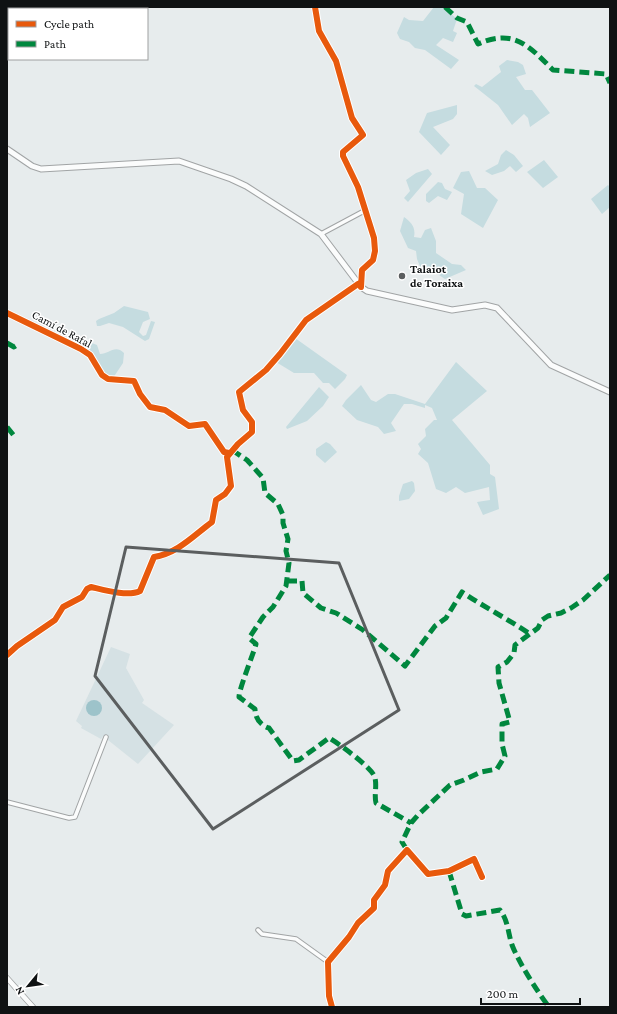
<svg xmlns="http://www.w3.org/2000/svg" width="617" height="1014" font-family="'Crimson Pro',serif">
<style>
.built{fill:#d5e1e4}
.green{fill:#c5dce0}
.water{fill:#9dc3ca}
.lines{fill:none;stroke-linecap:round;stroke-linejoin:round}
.minor-casing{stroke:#a1a4a5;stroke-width:5.5}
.tertiary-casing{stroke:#a1a4a5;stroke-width:6}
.secondary-casing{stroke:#a1a4a5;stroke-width:7}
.minor{stroke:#fbfcfc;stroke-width:3.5}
.tertiary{stroke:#fbfcfc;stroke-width:4.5}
.secondary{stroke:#fbfcfc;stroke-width:5}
.quiet{stroke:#00873e;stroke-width:5;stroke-dasharray:10 5;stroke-linecap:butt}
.cycleway-casing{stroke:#fff;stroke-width:8}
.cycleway{stroke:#e8590c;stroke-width:6}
.marked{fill:none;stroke:#5b5e5f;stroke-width:3;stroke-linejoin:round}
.poi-dot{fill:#5b5e5f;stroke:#fff;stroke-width:1.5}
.labels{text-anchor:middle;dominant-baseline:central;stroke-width:3;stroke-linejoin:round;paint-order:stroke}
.poi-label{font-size:12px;font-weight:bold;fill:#0f1213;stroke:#fff;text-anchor:start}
.street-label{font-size:12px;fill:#0f1213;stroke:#fff}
</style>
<rect width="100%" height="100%" fill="#e7eced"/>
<!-- built -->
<path class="built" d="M111 647 130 654 126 668 144 700 142 703 174 725 138 764 103 736 101 739 81 728 82 726 76 721Z"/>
<!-- green -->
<path class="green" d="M434 7H443L457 19 453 31 457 33 453 42 443 38 436 45 459 60 451 69 425 50 415 48 409 42 400 39 397 33 404 17 409 20 423 21Z
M507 60 518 62 523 65 526 74 516 77 525 90H532L550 113 530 127 528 118 524 114 512 125 498 105 474 86 476 84 482 87 501 72 499 66Z
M457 105V114L453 119 433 127 450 145 441 155 419 132 427 113Z
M506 150 514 155 523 166 516 172 510 166 504 171 492 175 485 171 498 164 501 155Z
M544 160 558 177 543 188 527 172Z
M428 169 432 174 408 202 404 198 410 191 406 180 416 173Z
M469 171 477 188H485L498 200 483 228 461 214 464 194 453 188 461 172Z
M438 182 442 183 445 189 452 192 447 200 438 196 429 203 426 201V194Z
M608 185 610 187V207L602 214 591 199Z
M404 217C411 222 416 227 414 237L421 238 425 230 431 228 436 241V253L452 264 461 265 466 270 445 279 436 273 422 271 417 259 416 251 408 248 400 231Z
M124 306 148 312 150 319 143 322 139 332 143 336 146 335 151 321 155 322 149 339 145 341 123 327 109 323 100 326H97L96 321 99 319 114 313Z
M295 338 347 375 345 379 335 389 329 383H323L314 373H294L276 362 288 348Z
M89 342 97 345 100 354C109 354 115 344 124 353L123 363 113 378 102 375 91 354 82 349 84 345Z
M456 362 487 391 452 420 490 465V474L495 477 499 509 483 515 477 502 490 500 489 487 465 493 456 487 446 493 436 489 428 463 418 454 421 449 418 444 426 436 425 429 434 420H437L432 408 425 405V408L412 404H404L391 423 396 431 384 434 378 427 357 420 342 406 346 400 361 385 371 400 376 402 388 394H395L425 404Z
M319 387 329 397 323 406 307 421 287 429 286 427Z
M326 442 330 444 337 452 325 463 316 455V449Z
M412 481 414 483 415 491 409 499 399 501V496L403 484Z"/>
<!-- water -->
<path class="water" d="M86 708a8 8 0 1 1 16 0a8 8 0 1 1-16 0Z"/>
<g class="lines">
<!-- minor casing -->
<g class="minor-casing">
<path id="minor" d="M315 7 319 31 336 61 352 118 363 135 343 152V156L358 187 374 238 375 251 373 260 362 270 361 286
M321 234 364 211
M7 313 81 349 90 355 102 375 108 379 134 381 140 394 150 407 165 410 189 426 205 424 224 452 229 453
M7 655 17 646 55 620 63 607 82 597 87 589 91 587C104 590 128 597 140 591L154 557C178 553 193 536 212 522L216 500 225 494 231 486 227 457 238 444 252 432V422L243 410 239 392 266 370 280 354 306 320 358 284
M7 802 69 818 75 817 106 737
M258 930 262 934 296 939 328 962
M332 1007 329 996 328 962 349 937 358 923 374 908V900L385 885 388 871 407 850 428 874 449 871 474 859 482 877"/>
</g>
<!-- tertiary casing -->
<g class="tertiary-casing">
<path id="tertiary" d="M7 978 33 1007"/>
</g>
<!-- secondary casing -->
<g class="secondary-casing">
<path id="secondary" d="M7 149 32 166 41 169 179 161 231 179 246 186 321 234 361 287 367 291 452 310 485 305 497 308 551 365 610 392"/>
</g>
<!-- minor -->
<use href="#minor" class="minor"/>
<!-- tertiary -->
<use href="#tertiary" class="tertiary"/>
<!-- secondary -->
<use href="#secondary" class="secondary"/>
<!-- quiet -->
<path class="quiet" d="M445 7 457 18 467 22 478 44C514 28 529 46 553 70L606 74 610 83
M7 343 14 347 17 345
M7 427 15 437
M232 450 247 460 263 478 265 493 278 504 283 515V523L288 539 286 551 289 563 286 586 273 607 263 617 249 638 256 644C253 655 239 689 239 697L255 709C255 718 261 726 269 728L293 761 299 760 329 738C338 743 374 769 375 778 377 786 374 795 376 803L411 823
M287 581H302L303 593 321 608 336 613 363 630 405 666 435 626 446 618 462 592C484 607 508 619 530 634
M407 850 402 842 411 823 418 815 450 785 464 780 481 772 497 769 505 756 502 744V724L510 722 499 683 498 667 507 662 514 653 515 645 538 628 542 620 548 616 561 613 571 608 583 600 610 575
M449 871 462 914 466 916 500 910C508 920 508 933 512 945 519 963 537 991 549 1007"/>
<!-- cycleway casing -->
<g class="cycleway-casing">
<path id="cycleway" d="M315 7 319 31 336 61 352 118 363 135 343 152V156L358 187 374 238 375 251 373 260 362 270 361 287
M7 313 81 349 90 355 102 375 108 379 134 381 140 394 150 407 165 410 189 426 205 424 224 452 229 453
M7 655 17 646 55 620 63 607 82 597 87 589 91 587C104 590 128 597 140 591L154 557C178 553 193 536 212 522L216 500 225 494 231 486 227 457 238 444 252 432V422L243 410 239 392 266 370 280 354 306 320 358 284
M332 1007 329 996 328 962 349 937 358 923 374 908V900L385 885 388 871 407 850 428 874 449 871 474 859 482 877"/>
</g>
<!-- cycleway -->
<use href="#cycleway" class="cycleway"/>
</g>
<!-- marked area -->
<path class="marked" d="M126 547 339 563 399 710 213 829 95 676Z"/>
<!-- markers -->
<circle class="poi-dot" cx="402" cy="276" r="4"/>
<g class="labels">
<!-- poi labels -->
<g class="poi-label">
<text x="410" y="269">Talaiot<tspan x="410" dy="14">de Toraixa</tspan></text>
</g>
<!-- street labels -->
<g class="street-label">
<text transform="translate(62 329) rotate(28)">Camí de Rafal</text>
</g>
</g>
<!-- border -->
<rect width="617" height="1014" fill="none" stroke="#0f1213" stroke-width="16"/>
<!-- legend -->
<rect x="8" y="8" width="140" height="52" fill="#ffffff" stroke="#9fa0a1"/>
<rect x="16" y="21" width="20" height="6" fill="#e8590c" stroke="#9fa0a1"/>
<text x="44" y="28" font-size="12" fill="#0f1213">Cycle path</text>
<rect x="16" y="41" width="20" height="6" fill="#00873e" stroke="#9fa0a1"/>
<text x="44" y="48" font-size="12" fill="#0f1213">Path</text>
<!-- north arrow -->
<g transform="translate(28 986) rotate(241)" stroke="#ffffff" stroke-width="3" paint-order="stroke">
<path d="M0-3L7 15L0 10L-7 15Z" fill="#0f1213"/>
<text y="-6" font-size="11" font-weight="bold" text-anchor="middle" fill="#0f1213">N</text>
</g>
<!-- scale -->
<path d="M481 998v6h99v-6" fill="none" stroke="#0f1213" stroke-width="2"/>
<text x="487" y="998" font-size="12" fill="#0f1213" stroke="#ffffff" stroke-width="3" paint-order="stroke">200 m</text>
</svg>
